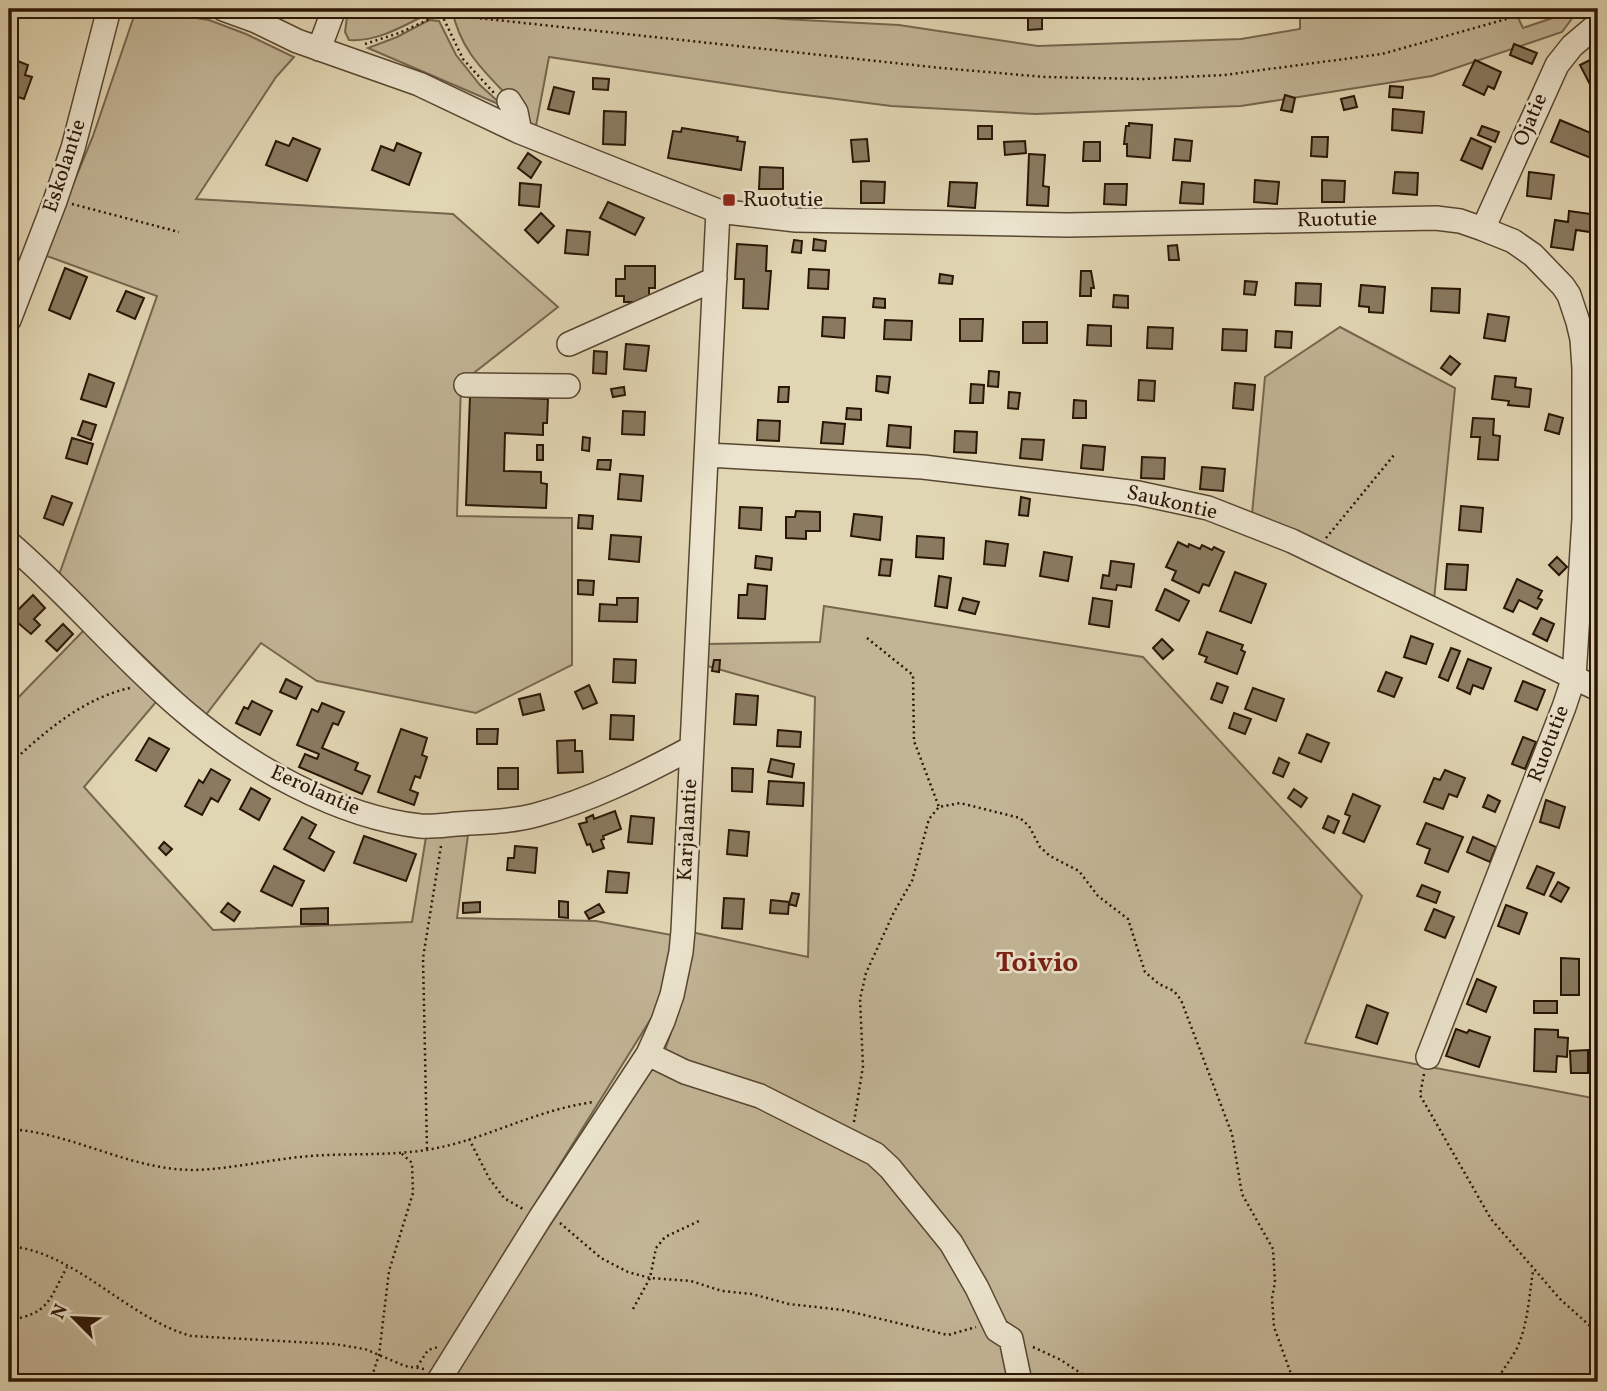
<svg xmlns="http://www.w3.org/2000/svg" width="1607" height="1391" font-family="Vollkorn,serif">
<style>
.green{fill:#c2b596;stroke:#76664e;stroke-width:2}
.building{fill:#897a60;stroke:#2a1606;stroke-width:2}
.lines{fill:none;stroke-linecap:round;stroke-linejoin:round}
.minor-casing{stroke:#584631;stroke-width:26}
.path{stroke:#2a1606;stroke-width:2.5;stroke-dasharray:2 3.5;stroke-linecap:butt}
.minor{stroke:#ece4ce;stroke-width:23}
.poi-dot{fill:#8f2418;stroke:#ece4ce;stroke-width:2.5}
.labels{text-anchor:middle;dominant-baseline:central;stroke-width:5;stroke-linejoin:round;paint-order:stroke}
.street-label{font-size:21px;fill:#2a1606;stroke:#ece4ce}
.poi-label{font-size:21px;fill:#2a1606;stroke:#ece4ce;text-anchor:start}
.district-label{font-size:28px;font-weight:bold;fill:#7a1f14;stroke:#ece4ce}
</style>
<rect width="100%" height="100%" fill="#e1d6b3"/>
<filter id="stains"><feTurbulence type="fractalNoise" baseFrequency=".00286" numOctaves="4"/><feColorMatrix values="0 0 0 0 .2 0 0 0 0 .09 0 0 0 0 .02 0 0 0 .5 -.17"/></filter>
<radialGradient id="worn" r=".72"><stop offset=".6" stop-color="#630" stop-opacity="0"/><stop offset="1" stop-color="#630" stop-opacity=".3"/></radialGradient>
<!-- green -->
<path class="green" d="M348 9H432L430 13C404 25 379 42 349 40L345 32Z
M452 9H692L783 19 899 25 1038 46 1241 39 1300 29V9H1514L1523 28 1579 9 1562 32 1432 76 1241 106 1035 114 891 106 782 92 549 57 536 126 520 118 519 108C489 75 461 55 452 9Z
M144 10 209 20 246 34 294 57 276 77 196 199 453 214 558 307 461 383 457 516 572 518V665L476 713 317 681 261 643 205 716 59 575 157 296 44 255 93 136 133 19Z
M429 20 439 21 456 55 480 85 503 106 368 48 397 37Z
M1340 327 1455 388 1434 600 1252 514 1265 377Z
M824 606 1143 657 1362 896 1305 1043 1598 1099V1382H448L666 1047 683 996 691 932 808 957 815 697 704 665 707 644 820 642Z
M89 625 156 702 84 787 213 930 412 922 426 837 468 835 457 918 596 921 677 936 670 967 652 1017 424 1382H9V707Z"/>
<!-- building -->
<path class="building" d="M807 9H826V16H807Z
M1028 13H1042V29L1028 30Z
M1514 44 1537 53 1532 64 1510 55Z
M1598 56V100L1580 65Z
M15 60 28 65 25 75 32 77 24 99 9 94V68L12 70Z
M1475 60 1501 72 1494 89 1488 86 1484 95 1463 85Z
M593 78 609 79 608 90 593 89Z
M1390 86 1403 87 1402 98 1389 97Z
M554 87 574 92 569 114 548 109Z
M1285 95 1295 98 1292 112 1281 110Z
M1354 96 1357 107 1344 110 1341 99Z
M1393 109 1424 112 1422 133 1392 130Z
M604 111 626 112 625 145 603 144Z
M1560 120 1598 136 1591 158 1551 142Z
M1129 123 1152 125 1150 158 1127 156V144H1124L1126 126H1129Z
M978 126H992V139H978Z
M1482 126 1499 132 1495 142 1478 135Z
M682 128 738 137 737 141 745 142 741 170 668 158 673 131 681 132Z
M9 136 16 138 9 159Z
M1312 137H1328L1327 157 1311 156Z
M293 138 320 149 307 181 266 165 276 141 289 146Z
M1471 138 1491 147 1482 169 1461 160Z
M867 139 869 161 853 162 851 140Z
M1175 139 1192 141 1190 161 1173 160Z
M1025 141 1026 153 1005 155 1004 142Z
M1084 142H1100V161H1083Z
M397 143 421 153 409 185 372 170 381 146 394 151Z
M528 153 541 162 531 178 518 168Z
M1029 154 1045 155 1043 186 1049 187 1048 206 1027 205Z
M760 167 783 168V189H759Z
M1395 172 1418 173 1417 195 1393 193Z
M1529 172 1554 175 1551 199 1527 196Z
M1255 180 1279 182 1277 204 1254 202Z
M1322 180 1345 181 1344 202H1322Z
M861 181 885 182 884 203H861Z
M950 182 977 183 975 208 948 206Z
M1182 182 1204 184 1203 204 1180 203Z
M520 183 541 185 539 207 519 205Z
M1105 184H1127L1126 205 1104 204Z
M608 202 644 218 635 235 600 218Z
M1569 211 1598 215 1597 233 1576 230 1573 250 1551 247 1555 220 1568 222Z
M541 213 554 226 538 243 525 230Z
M567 230 590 232 588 255 565 253Z
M814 239 826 241 825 251 813 250Z
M794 240 802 241 801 253 792 252Z
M737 244 767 246 766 271H771L768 309 743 308 744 279H735Z
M1177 245 1179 260H1169L1168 246Z
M625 266H655V288H649V302H624V296H616V279H625Z
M65 268 87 277 70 319 49 310Z
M809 269 829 270 828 289 808 288Z
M1081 271H1091L1094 288H1091V296H1080Z
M940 274 953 276 952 284 939 283Z
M1245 281 1257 282 1255 295 1244 294Z
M1296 283 1321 284 1320 306 1295 305Z
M1361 285 1385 287 1383 313 1369 312V307L1359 306Z
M1432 288 1460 289 1459 313 1431 311Z
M126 291 144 298 135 319 117 311Z
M1114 295 1128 296V308L1113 307Z
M874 298 885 299V308L873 307Z
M1488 314 1509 317 1505 341 1484 338Z
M823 317 845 318 844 338 822 336Z
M960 319H983L982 341H960Z
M885 320 912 321 911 340 884 339Z
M1023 322H1047V343H1023Z
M1088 325 1111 326V346L1087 345Z
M1148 327 1173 328 1172 349 1147 348Z
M1223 329 1247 330 1246 351 1222 350Z
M1276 331 1292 332 1291 348 1275 347Z
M626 344 649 346 646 371 624 369Z
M594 351 607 352 606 374 593 373Z
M1450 356 1460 364 1451 375 1441 368Z
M989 371 999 372 998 387 988 386Z
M89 374 114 383 106 407 81 399Z
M877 376 890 377 888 393 876 391Z
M1495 376 1516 378 1515 387 1531 389 1529 407 1508 405 1509 401 1492 399Z
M1139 380 1155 381 1154 401 1138 400Z
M1235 383 1255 385 1253 410 1233 408Z
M971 384 984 385 983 403H970Z
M624 387 625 395 613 397 611 389Z
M779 387H789L788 402H778Z
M1009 392 1020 393 1018 409 1008 408Z
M470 396 548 399 547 423H543V435L505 433 504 471 541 472V483L547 484 546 508 466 505Z
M1074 400 1086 401V418H1073Z
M847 408 861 409V420L846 419Z
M623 411 645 412 644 435 622 434Z
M1549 414 1563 418 1559 434 1545 430Z
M1473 418 1494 419 1493 435 1500 436 1498 460 1478 459 1480 437H1471Z
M758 420 780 421 779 441 757 440Z
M83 421 96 425 91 440 78 435Z
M823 422 845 424 843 444 821 443Z
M889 425 911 427 910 448 887 446Z
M955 431 977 432 976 453 954 452Z
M583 437 590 438 589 451 582 450Z
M72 438 93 444 87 464 66 458Z
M1022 439 1044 440 1042 460 1020 458Z
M537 445H543V460H537Z
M1083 445 1105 447 1103 470 1081 468Z
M1142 457 1165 458 1164 479 1141 478Z
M598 460H611L610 470 597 469Z
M1202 467 1225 469 1223 491 1200 489Z
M620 474 643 476 641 501 618 499Z
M52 496 72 503 63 525 44 518Z
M1021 497 1030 499 1028 516 1019 515Z
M1461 506 1483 508 1481 532 1459 530Z
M740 507 762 508 761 530 739 528Z
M796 511 820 512V531H806V539L786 538V517H795Z
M854 514 882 517 880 540 851 536Z
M579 515 593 516 592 529 578 528Z
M611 535 641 537 639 562 609 559Z
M917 536 944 538 943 559 916 557Z
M986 541 1008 544 1005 566 984 564Z
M1178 542 1188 547 1189 544 1200 549 1202 545 1212 550 1214 547 1224 552 1209 586 1203 584 1199 593 1172 580 1176 571 1166 567Z
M1044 552 1072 557 1068 581 1040 576Z
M756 556 772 558 771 570 755 568Z
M1557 557 1567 567 1559 575 1549 565Z
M881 559 892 560 890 576 879 575Z
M1111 561 1134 564 1131 587 1117 585 1116 590 1101 588 1103 575 1109 576Z
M1590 561 1598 562V584H1589Z
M1447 564 1468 565 1466 590 1445 589Z
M1235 572 1266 584 1251 623 1220 611Z
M939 576 951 578 947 608 935 606Z
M1517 579 1542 591 1538 598 1542 600 1537 609 1519 600 1513 612 1504 608Z
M578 580 594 581 593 595 578 594Z
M748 584 767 586 765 619 738 618 739 595H747Z
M1165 589 1189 601 1179 621 1156 610Z
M33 595 45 608 34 619 40 625 31 634 11 617Z
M617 598H638L637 622 599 621 600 604 617 605Z
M963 598 979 602 975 614 959 610Z
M1093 598 1112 601 1109 627 1089 624Z
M1541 618 1554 624 1547 641 1533 634Z
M63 624 73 634 57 651 46 641Z
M1207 632 1243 645 1241 650 1245 652 1237 674 1205 662 1207 657 1199 654Z
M1411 636 1433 644 1426 664 1404 657Z
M1162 639 1173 650 1163 659 1153 648Z
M1451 648 1460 651 1448 681 1439 677Z
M614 659 636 660 635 683 613 682Z
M1468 659 1491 668 1483 689 1473 685 1470 694 1457 688Z
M714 660H720L719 672 712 671Z
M1386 672 1402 678 1394 697 1378 691Z
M286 679 302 687 296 699 280 692Z
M1523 681 1545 690 1537 710 1515 701Z
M1217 683 1228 687 1222 703 1211 699Z
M589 685 597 703 583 709 575 692Z
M1253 688 1284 699 1276 721 1245 709Z
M540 694 544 710 523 715 519 699Z
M736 694 758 696 756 725 734 724Z
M252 701 272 711 260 735 236 723 244 707 248 709Z
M322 703 344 712 338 725 333 723 322 748 358 763 355 770 370 776 362 794 299 767 305 754 317 759 319 754 297 745 312 709 318 712Z
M1234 713 1251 719 1245 734 1229 728Z
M611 715 634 716 633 740 610 739Z
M401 729 427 738 422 755 427 757 420 778 415 776 410 790 418 793 414 805 378 792Z
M477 729H498L497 744H477Z
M778 730 801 732 800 747 777 746Z
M1307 734 1329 743 1321 762 1299 753Z
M1523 737 1536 742 1525 769 1512 764Z
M149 738 169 749 156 771 136 760Z
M575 740V751H582L583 772 558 773 557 741Z
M1279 758 1289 763 1283 777 1273 773Z
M771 759 794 764 792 777 768 772Z
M498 768H518V789H498Z
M732 768 753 769 752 792 732 791Z
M211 769 230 780 218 802 211 798 202 815 185 806 199 780 203 783Z
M1445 770 1465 778 1457 797 1449 794 1443 809 1424 802 1434 778 1440 780Z
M769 781 804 783 803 806 767 804Z
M251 788 270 799 259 820 240 809Z
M1294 789 1307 798 1301 807 1288 798Z
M1353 794 1380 806 1364 842 1343 833 1350 816 1345 814Z
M1488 795 1500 801 1495 812 1483 807Z
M1546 800 1565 807 1559 828 1540 822Z
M615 811 621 829 603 836 604 839 601 840 604 848 593 852 590 844 587 845 579 824 587 822 586 818 593 815 594 819Z
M631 816 654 818 652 844 628 842Z
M1328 816 1339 821 1334 833 1323 828Z
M302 817 316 825 309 838 334 852 324 871 284 849Z
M1426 823 1463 837 1448 872 1425 863 1430 849 1417 844Z
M729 830 749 832 747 856 727 854Z
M364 836 416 854 406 881 354 863Z
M1473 837 1496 847 1490 862 1467 852Z
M164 842 172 849 166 855 159 848Z
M515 846 537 848 535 873 507 870 508 858H514Z
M274 866 304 881 292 906 261 891Z
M1537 866 1554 873 1544 895 1527 888Z
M608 871 629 873 627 893 606 892Z
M1558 882 1569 888 1561 902 1550 896Z
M1422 885 1440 892 1436 903 1417 896Z
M792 893 799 894 796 906 789 904Z
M724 898 744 899 742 929 722 928Z
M771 900 789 902 788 914 770 913Z
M559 901 568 902V918L559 917Z
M480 902V912L463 913V903Z
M228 903 240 912 234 921 221 912Z
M599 904 604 912 589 919 585 912Z
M1506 905 1527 913 1519 934 1498 926Z
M328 908V924H301V909Z
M1434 909 1454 917 1445 938 1425 930Z
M1561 958 1579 959V995H1561Z
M1477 979 1496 987 1486 1012 1467 1004Z
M1534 1001H1557V1013H1534Z
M1367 1005 1388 1013 1377 1044 1356 1037Z
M1456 1029 1467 1033 1469 1030 1490 1037 1479 1067 1446 1056Z
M1535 1029 1558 1030V1037L1568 1038 1567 1057 1557 1056 1556 1072 1534 1071Z
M1588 1050V1073H1571L1570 1051Z"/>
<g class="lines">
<!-- minor casing -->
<g class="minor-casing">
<path id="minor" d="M223 9 256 21 297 41 419 84 520 132 718 211 796 220 1068 225 1436 218 1460 221 1483 229 1513 241 1533 255 1563 286 1569 295 1578 322 1582 339 1584 368V519L1574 677 1564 707 1428 1057
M319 49 334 9
M509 101 516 112 520 132
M1483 229 1557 65 1572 46 1598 24
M9 320 55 201 73 148 109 9
M569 344 715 279
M466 385 568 386
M708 455 923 467 1138 493 1208 508 1292 541 1598 689
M9 543C71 596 123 660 185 712 247 765 338 817 420 826 432 827 445 825 457 824 483 822 510 822 536 815 591 800 641 775 691 748
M648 1054 685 1072 760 1096 875 1154 890 1168 951 1243 977 1288 997 1330 1011 1339 1020 1382
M438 1382 540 1218 648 1054 663 1021 672 995 681 952 683 931 718 211"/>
</g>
<!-- path -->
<path class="path" d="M160 9 205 15
M439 9 463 59 494 93
M365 44 399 33 441 14 941 68 1045 77 1143 79 1224 75 1382 54 1542 9
M72 204 179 232
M1326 538 1394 455
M867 638 913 675 914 741 939 807
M9 765C43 733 83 698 130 688
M1424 1074 1420 1095 1491 1219 1560 1299 1598 1333
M854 1122 863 1066 860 999 866 973 894 912 912 881 929 819 939 807 960 803 1020 818 1029 826 1040 847 1050 856 1079 871 1098 896 1128 919 1145 972 1159 984 1174 991 1181 1000 1232 1134 1242 1194 1273 1249 1275 1282 1272 1298 1274 1327 1294 1382
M9 1129C74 1133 129 1170 194 1170 233 1169 271 1159 310 1156 348 1153 388 1156 426 1150 484 1141 533 1110 594 1102
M469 1139 489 1178 504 1198 523 1209
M427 1149 423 958 441 846
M560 1223 601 1258 628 1272 650 1278 691 1281 722 1291 752 1294 789 1304 843 1310 948 1335 976 1327
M9 1246C76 1252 127 1318 191 1336L334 1344 365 1349 405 1366 424 1369
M633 1309 650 1278 656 1248 665 1237 699 1221
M9 1320C49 1314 49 1300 67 1267
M1033 1347 1061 1360 1094 1382
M417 1367 428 1350 438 1347
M370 1382 379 1355 389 1271 413 1193 412 1163 400 1152
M1496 1382C1502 1370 1511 1360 1517 1348 1528 1324 1529 1297 1533 1271"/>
<!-- minor -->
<use href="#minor" class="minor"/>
</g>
<!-- markers -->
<rect class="poi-dot" x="722" y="193" width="14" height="14" rx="3.5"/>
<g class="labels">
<!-- street labels -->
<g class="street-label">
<text transform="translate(1531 120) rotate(-67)">Ojatie</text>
<text transform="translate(65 166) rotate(-72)">Eskolantie</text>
<text transform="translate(1337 220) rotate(-1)">Ruotutie</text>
<text transform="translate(1172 503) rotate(13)">Saukontie</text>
<text transform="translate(1549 744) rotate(-69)">Ruotutie</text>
<text transform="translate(315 791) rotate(24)">Eerolantie</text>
<text transform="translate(688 830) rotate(-87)">Karjalantie</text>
</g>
<!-- poi labels -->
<g class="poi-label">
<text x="743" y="200">Ruotutie</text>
</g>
<!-- district labels -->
<g class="district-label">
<text x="1037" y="963">Toivio</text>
</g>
</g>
<!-- margin -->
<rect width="1607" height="1391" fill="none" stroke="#e1d6b3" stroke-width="35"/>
<rect x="10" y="10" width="1586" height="1370" fill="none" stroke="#2a1606" stroke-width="3.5"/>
<rect x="18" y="18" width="1572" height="1356" fill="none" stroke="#2a1606" stroke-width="2"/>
<!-- north arrow -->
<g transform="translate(74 1318) rotate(294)" stroke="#ece4ce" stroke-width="5" paint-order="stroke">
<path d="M0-5L12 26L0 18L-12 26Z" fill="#2a1606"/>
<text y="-10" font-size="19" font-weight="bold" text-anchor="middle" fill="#2a1606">N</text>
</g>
<rect width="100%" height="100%" filter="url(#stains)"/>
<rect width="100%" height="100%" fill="url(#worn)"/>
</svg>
